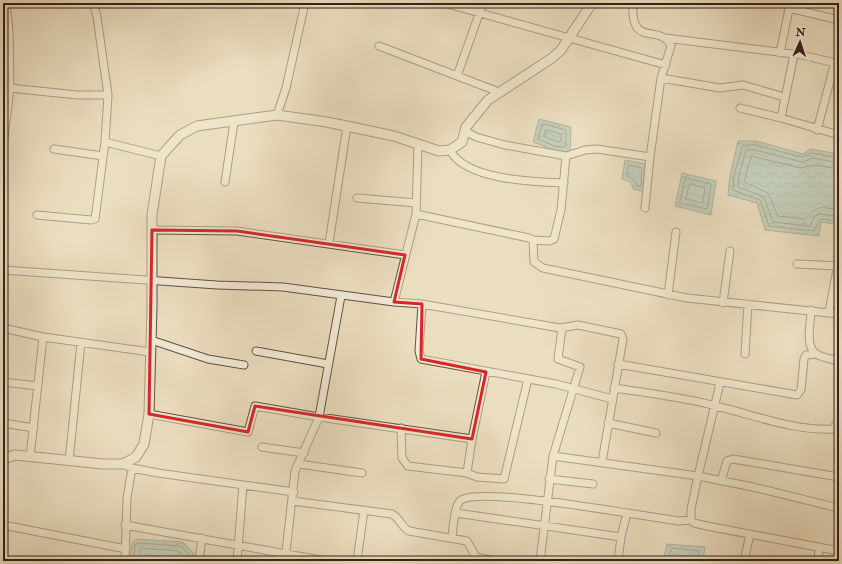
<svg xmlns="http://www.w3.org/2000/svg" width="842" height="564" font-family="'IM FELL Double Pica',serif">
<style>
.water{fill:url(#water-waves);stroke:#707e76}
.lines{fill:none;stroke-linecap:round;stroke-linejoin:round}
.shore{stroke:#666e66;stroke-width:1}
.minor-casing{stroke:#625042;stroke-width:9}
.tertiary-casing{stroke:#625042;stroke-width:11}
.minor{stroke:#f2ead6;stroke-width:7}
.tertiary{stroke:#f2ead6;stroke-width:9}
.marked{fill:none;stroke:#d62828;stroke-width:3;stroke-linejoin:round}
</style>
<defs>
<pattern id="water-waves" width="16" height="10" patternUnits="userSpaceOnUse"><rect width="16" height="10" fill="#98bcb5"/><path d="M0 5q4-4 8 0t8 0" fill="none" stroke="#7d9892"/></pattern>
</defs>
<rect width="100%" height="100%" fill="#ebdec0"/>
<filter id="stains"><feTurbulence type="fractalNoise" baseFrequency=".005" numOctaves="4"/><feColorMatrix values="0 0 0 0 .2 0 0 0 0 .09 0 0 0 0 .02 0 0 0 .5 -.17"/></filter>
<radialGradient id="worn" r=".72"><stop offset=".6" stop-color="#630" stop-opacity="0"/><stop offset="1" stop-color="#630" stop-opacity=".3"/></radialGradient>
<!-- water -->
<path class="water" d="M539 119 571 127 570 152 556 151 533 142Z
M738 141H756L803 154 811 149 839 154V225L821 222 819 236 765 230 757 203 728 195 730 175Z
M625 160 646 164V192L633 189 631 182 622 179Z
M682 173 716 181 711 215 675 206Z
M136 539 183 542 195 555 194 561H130L132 543Z
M667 544 705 547 703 561H663Z"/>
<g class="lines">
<!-- shore -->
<path class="shore" d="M543 124 566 130V147H557L538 139Z
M546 130 561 134V141L558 142 545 137Z
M839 158 812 153 802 157 755 145H743L734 175 733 190 760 200 769 226 814 231 820 219 839 221
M839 163 813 158 802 162 755 150H746L739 176 738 187 764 197 773 222 810 226 814 217 819 214 839 216
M629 165 642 168 641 186H637L634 179 627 176Z
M839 169 814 165 801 168 751 156 744 182 768 193 778 216 805 219C819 204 819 207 839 210
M686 178 711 184 707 209 680 203Z
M690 184 705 188 703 203 686 199Z
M134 561 135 545 138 543 181 546 190 556V561
M139 561 140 550 142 548 178 551 185 558V561
M145 561 147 555 175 557 179 561
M667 561 672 548 699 551V561"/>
<!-- minor casing -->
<g class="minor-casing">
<path id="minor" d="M6 3 9 31 10 88 77 95H108
M91 3 94 5 97 17 108 95 105 142 161 156
M444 3 666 65
M633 3C630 50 660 22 671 46L661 78 650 157
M789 8 839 20
M665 38 802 55 839 64
M379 46 499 92
M780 53 790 4
M794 55 781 118 839 135
M457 76 483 3
M661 78 720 88 743 85 784 97
M740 108 781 118
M277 115 286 88 305 3
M817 130 835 62
M465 131 476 137 505 145 566 156 585 150 597 149 650 157 645 208
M3 147 10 88
M54 149 103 156
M450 150C465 180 534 182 564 183
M225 182 234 122
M357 198 416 203
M416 214 418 144
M37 215 91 220 95 219 105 142
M152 230 237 231 405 255
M533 240 549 241 554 239 561 210 566 156
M329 243 347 126
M797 264 839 266
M3 270 217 285 283 287 394 302
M668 295 676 232
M341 296 319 417 472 439 486 372
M723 303 730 251
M422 304 560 328 578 325 621 334 623 339 602 462
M811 310C811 321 805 345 815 353 821 358 832 359 839 361
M829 312 839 259
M3 328 43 337 150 352
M151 340 208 359 244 365
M256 351 328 364
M745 354 748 304
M618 364 797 395 801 390 804 359 806 355 815 354
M3 382 38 386
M720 383 698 476 691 509V520L694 523 707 526 839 551
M614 388C648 393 683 397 716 406 754 415 793 431 833 429L839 420
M612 399 556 384 421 359 419 351 422 304 394 302 416 214 529 238 533 240 534 262 543 268 687 298 839 314
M149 414 248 432 255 406 319 417 295 471 285 561
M3 423 34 428
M608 423 656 433
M401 428 402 458 408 466 467 473
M472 439 467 473 477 477 504 479 528 379
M262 447 304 453
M553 456 698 476 753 487 834 507
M30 457 43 337
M69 461 81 343
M123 464 132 468 158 473 294 492
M299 464 362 473
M549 479 593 484
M721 481 727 461 733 459 839 477
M292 501 392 514C401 519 401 527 409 531L467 541 476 557 496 561
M456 513 621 537
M3 525 126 549
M125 525 326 561
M452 538C453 529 454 505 461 500 478 488 601 509 627 513
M125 561 127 498 132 468
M199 561 202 538
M237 561 243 485
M357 561 364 510
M540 561 553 456 580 367 558 359 562 328
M618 561 621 537 627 513 679 521 691 520
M744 561 750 534
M818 561 819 548"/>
</g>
<!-- tertiary casing -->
<g class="tertiary-casing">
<path id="tertiary" d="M3 459 15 455 103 464H123L136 457 144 444 149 414 152 307V215L161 156 180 135 197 126 277 115 327 122 394 136 439 151 450 150 462 142 466 127 488 100 552 58 561 50 592 3"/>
</g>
<!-- minor -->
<use href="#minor" class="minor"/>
<!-- tertiary -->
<use href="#tertiary" class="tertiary"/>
</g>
<!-- marked area -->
<path d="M0 0H842V564H0ZM152 230 237 231 405 255 394 302 422 304 421 359 486 372 472 439 255 406 248 432 149 414Z" fill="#ebdec0" fill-opacity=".55" fill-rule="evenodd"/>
<path class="marked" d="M152 230 237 231 405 255 394 302 422 304 421 359 486 372 472 439 255 406 248 432 149 414Z"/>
<!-- margin -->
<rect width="842" height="564" fill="none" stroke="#ebdec0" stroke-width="16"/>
<rect x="4" y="4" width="834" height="556" fill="none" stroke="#352018" stroke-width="2"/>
<rect x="8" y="8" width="826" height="548" fill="none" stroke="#352018"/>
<!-- north arrow -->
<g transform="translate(800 42) rotate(3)" stroke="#f2ead6" stroke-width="3" paint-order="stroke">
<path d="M0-3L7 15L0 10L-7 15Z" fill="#352018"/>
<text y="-6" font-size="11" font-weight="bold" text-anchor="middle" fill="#352018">N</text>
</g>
<rect width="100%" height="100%" filter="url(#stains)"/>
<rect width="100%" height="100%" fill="url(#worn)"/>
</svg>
